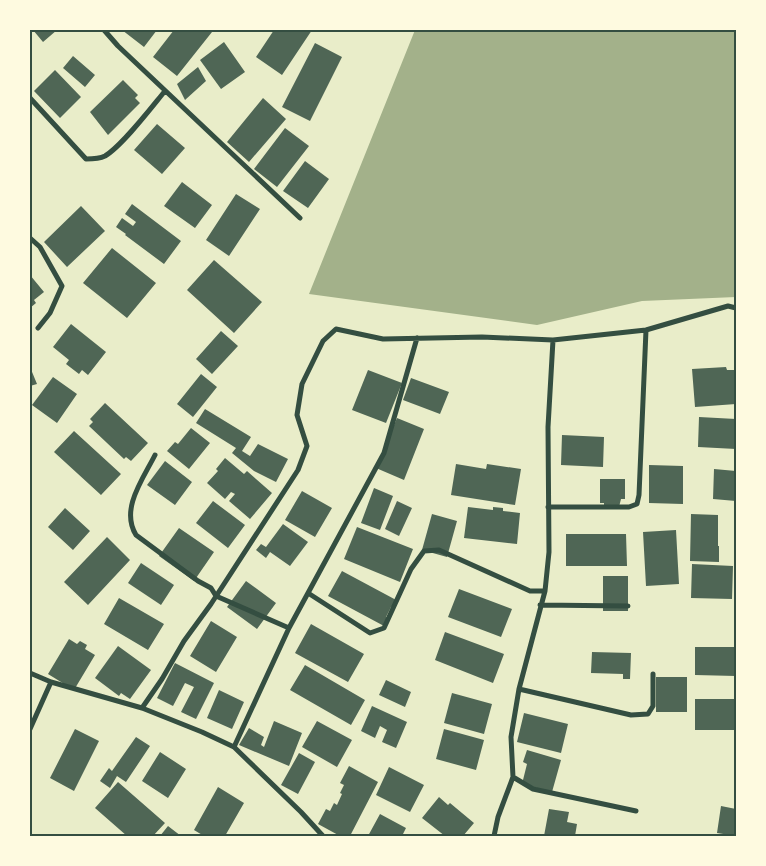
<svg xmlns="http://www.w3.org/2000/svg" width="766" height="866" font-family="'Varela Round',sans-serif">
<style>
.water{fill:#a3b18a}
.building{fill:#4f6655}
.lines{fill:none;stroke-linecap:round;stroke-linejoin:round}
.minor{stroke:#344e41;stroke-width:5}
.neatline{fill:none;stroke:#344e41;stroke-width:2}
</style>
<rect width="100%" height="100%" fill="#e9edc9"/>
<!-- water -->
<path class="water" d="M415 30H736V297L642 301 537 325 309 294Z"/>
<!-- building -->
<path class="building" d="M33 30H57L43 42Z
M122 30H157L144 47Z
M174 30H209L212 32 177 76 153 57Z
M274 30H312L282 75 256 57Z
M224 42 245 72 221 89 200 60Z
M315 43 342 57 310 121 282 107Z
M73 56 95 75 85 87 63 68Z
M198 67 206 81 185 100 177 84Z
M55 70 81 97 60 118 34 91Z
M123 80 138 95 135 98 140 103 108 135 90 112Z
M263 98 286 119 249 162 227 142Z
M157 124 185 148 162 174 134 150Z
M285 128 309 146 277 187 254 169Z
M305 161 329 179 308 208 283 191Z
M182 182 212 205 195 228 164 206Z
M236 194 260 209 229 256 206 240Z
M132 204 181 241 164 264 125 235 126 234 116 227 122 218 133 226 136 222 125 214Z
M81 206 105 231 67 267 44 242Z
M112 248 156 283 127 318 83 283Z
M214 260 262 302 234 333 187 290Z
M30 275 44 292 34 300 36 303 30 308Z
M71 324 106 352 88 375 82 370 79 374 66 364 69 360 53 347Z
M221 331 238 346 212 374 196 359Z
M30 367 37 384 30 386Z
M726 367 727 370H736V404L695 407 692 369Z
M368 370 402 383 386 423 352 410Z
M201 374 217 387 193 417 177 404Z
M53 377 77 394 57 423 32 405Z
M411 378 449 392 440 414 403 400Z
M105 403 148 443 131 461 126 457 124 459 89 426 93 422 90 419Z
M205 409 251 437 242 451 250 456 258 444 288 459 276 482 254 471 232 453 236 448 196 423Z
M699 417 736 419V449L698 447Z
M397 418 424 429 404 480 376 468Z
M191 428 210 443 189 469 167 451 175 442 178 444Z
M74 431 121 474 101 495 54 452Z
M562 435 604 437 603 467 561 465Z
M225 458 244 474 247 471 272 493 250 519 229 501 235 494 231 492 225 499 207 483 218 471 216 469Z
M165 461 192 482 175 505 147 485Z
M456 464 486 469 487 464 521 469 515 505 451 495Z
M649 465 683 466V504L649 503Z
M714 469 736 471V501L713 499Z
M600 479H625V499H621L619 507H604V503H600Z
M374 488 393 496 380 530 361 523Z
M302 491 332 508 315 537 285 520Z
M213 501 245 525 228 548 196 523Z
M397 501 412 508 399 536 385 529Z
M468 507 493 510V507L503 508V511L520 513 517 544 464 538Z
M65 508 90 531 73 550 48 527Z
M432 514 457 521 447 557 422 550Z
M691 514 718 515V546H719V562L690 561Z
M283 524 308 542 290 566 270 552 266 558 256 550 261 544 266 547Z
M357 527 413 549 400 582 344 559Z
M179 528 214 552 194 581 159 556Z
M676 530 679 584 646 586 643 532Z
M566 534H626L627 566H566Z
M107 537 130 560 88 605 64 582Z
M141 563 174 585 161 605 128 583Z
M692 564 733 566 732 599 691 598Z
M342 571 398 601 391 607 386 617 389 619 384 626 328 596Z
M603 576H628V611H603Z
M246 581 276 603 257 629 227 607Z
M459 589 512 609 501 637 448 617Z
M119 598 164 624 148 650 104 624Z
M211 621 237 637 216 672 190 656Z
M311 624 364 654 348 682 295 653Z
M445 632 504 654 493 683 435 660Z
M69 639 77 644 80 641 87 645 85 649 95 655 74 690 48 674Z
M118 646 151 670 130 699 121 693 119 696 95 678Z
M695 647H736V676L695 675Z
M592 652 631 653 630 679H623V674L591 673Z
M175 663 214 683 196 719 181 712 194 687 185 683 173 706 157 698Z
M305 665 365 700 351 725 290 690Z
M656 677H687V712H656Z
M386 680 411 692 405 707 379 695Z
M219 690 244 702 232 729 207 718Z
M452 693 492 704 484 734 444 723Z
M695 699H736V730H695Z
M372 706 407 722 396 748 382 742 387 730 380 726 375 738 361 731Z
M524 713 568 724 561 753 517 742Z
M274 721 302 733 289 766 239 745 249 728 264 737 261 745 264 747Z
M317 721 352 740 337 767 302 747Z
M75 729 99 741 74 791 50 778Z
M444 729 484 740 476 770 436 759Z
M136 737 150 746 126 782 117 776 110 788 100 781 109 768 112 771Z
M527 750 561 760 552 792 522 784 527 764 523 762Z
M160 752 186 769 168 798 142 781Z
M299 753 315 762 298 794 281 785Z
M349 766 378 782 350 836H340L318 824 326 809 330 811 334 803 337 805 342 794 340 793 344 785 340 783Z
M389 767 424 785 410 812 376 795Z
M118 782 165 823 153 836H127L95 808Z
M218 787 244 803 225 836H204L194 830Z
M439 797 448 805 450 803 474 823 463 836H445L422 818Z
M721 806 736 809V836L717 833Z
M549 809 569 812 567 822 577 824 575 836H544Z
M380 814 406 828 402 836H368Z
M168 826 181 836H160Z"/>
<g class="lines">
<!-- minor -->
<path class="minor" d="M104 30 118 46 300 218
M30 98 86 159C93 159 99 159 105 156 122 146 151 108 165 91
M30 238 40 247 62 286 50 313 38 328
M155 455C143 479 120 509 136 535L198 581 211 588 216 596 289 628
M548 507H629L637 504 639 495 646 330
M308 593 370 633 384 628 411 569 424 551 439 550 530 591H545
M540 605 628 606
M30 673 51 682 142 708 202 732 234 747 301 812 323 836
M519 689 631 715 648 714 653 706V674
M142 708 162 679 184 641 211 604 298 470 307 446 297 415 302 384 323 341 336 329 383 339 482 337 553 340 646 330 728 306 736 308
M30 729 51 682
M234 747 289 628 384 453 417 338
M513 777 533 789 636 811
M494 836 498 817 513 777 511 737 519 689 545 591 549 552 548 427 553 340"/>
</g>
<!-- border -->
<rect width="766" height="866" fill="none" stroke="#fefae0" stroke-width="62"/>
<rect x="31" y="31" width="704" height="804" class="neatline"/>
</svg>
